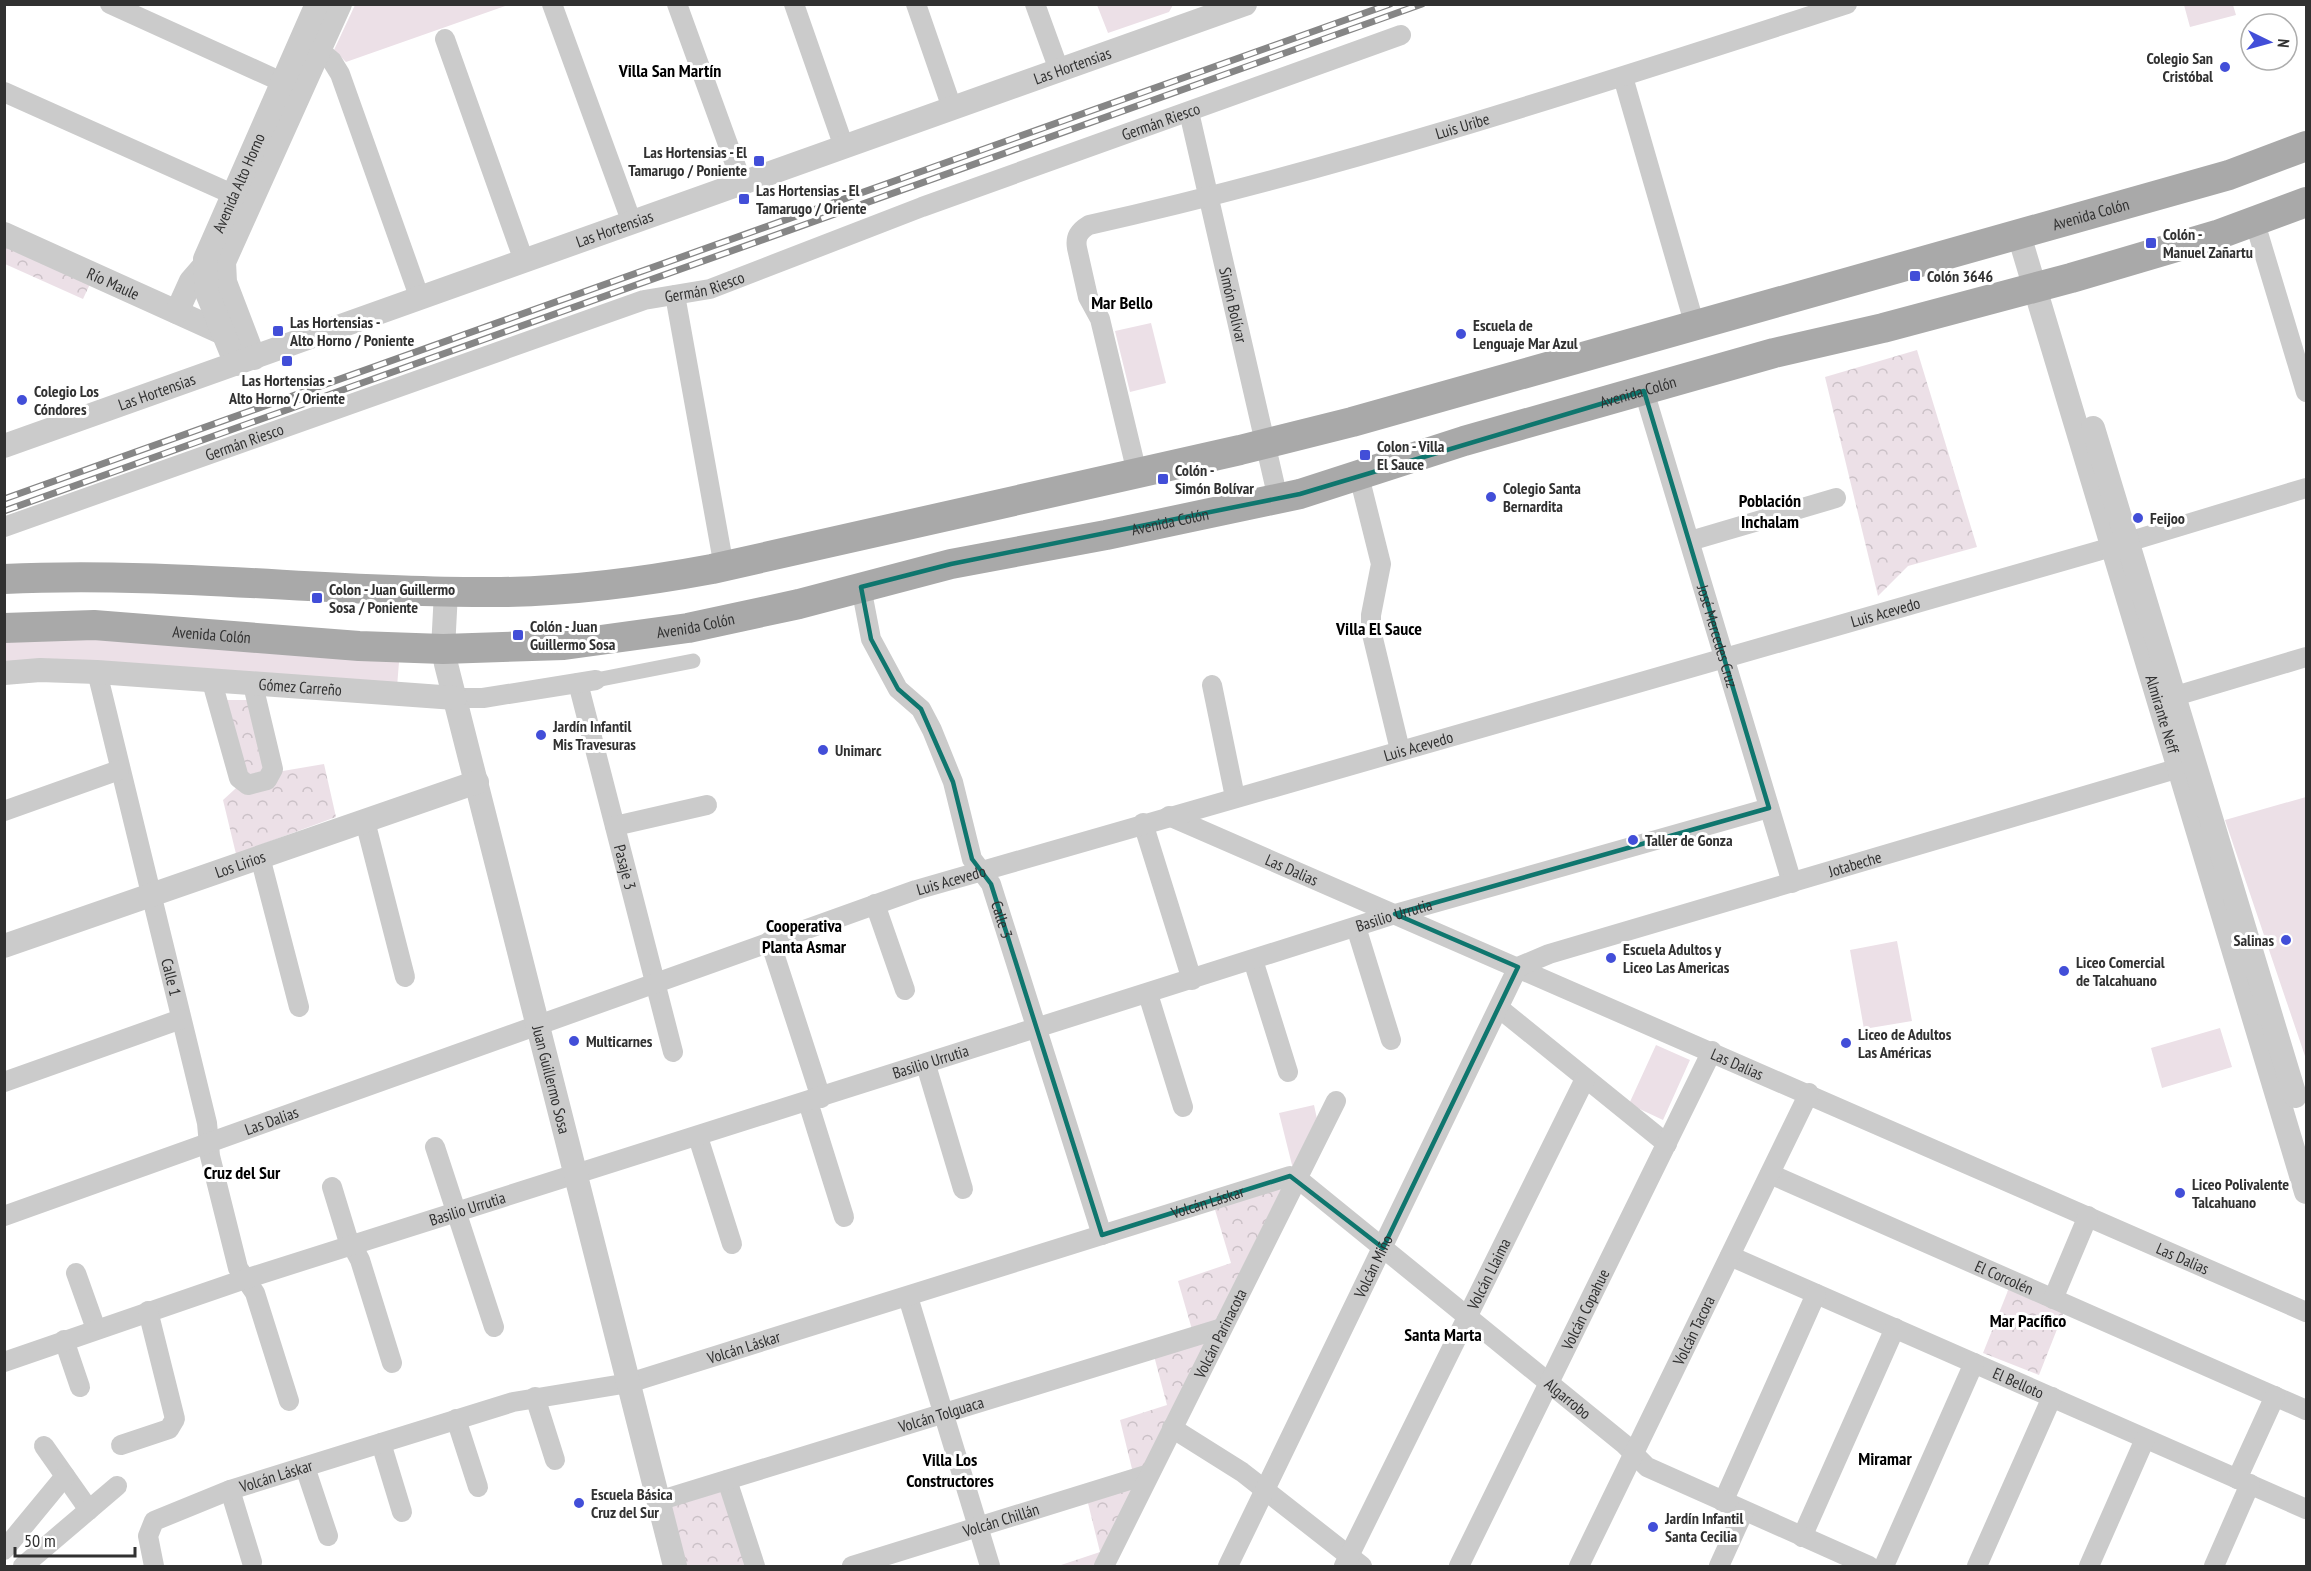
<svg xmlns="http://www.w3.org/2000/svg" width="2311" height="1571" font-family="'PT Sans Narrow',sans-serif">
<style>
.green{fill:#ece0e7}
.park{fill:url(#park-crowns)}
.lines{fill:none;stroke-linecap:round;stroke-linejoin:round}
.pedestrian{stroke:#cbcbcb;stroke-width:15}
.minor{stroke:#cbcbcb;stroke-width:20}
.tertiary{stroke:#cbcbcb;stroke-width:24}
.primary{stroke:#a9a9a9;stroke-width:30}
.rail-casing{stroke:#868686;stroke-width:7}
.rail{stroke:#fff;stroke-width:4.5;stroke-dasharray:14;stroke-linecap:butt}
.marked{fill:none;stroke:#0f766e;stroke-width:4.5;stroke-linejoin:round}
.poi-dot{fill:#424ed8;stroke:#fff;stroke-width:2}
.labels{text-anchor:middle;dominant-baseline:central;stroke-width:6;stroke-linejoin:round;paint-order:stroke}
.poi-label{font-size:16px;font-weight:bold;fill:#313131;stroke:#fff;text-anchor:start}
.street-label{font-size:16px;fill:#313131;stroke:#fff}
.neighbourhood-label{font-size:18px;font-weight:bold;fill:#000;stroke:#fff}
</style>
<defs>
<pattern id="park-crowns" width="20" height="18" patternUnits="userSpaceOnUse" patternTransform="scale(1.5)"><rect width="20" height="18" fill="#ece0e7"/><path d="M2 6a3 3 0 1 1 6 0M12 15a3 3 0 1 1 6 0" fill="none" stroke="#cbc1c7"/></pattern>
</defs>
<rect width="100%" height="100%" fill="#fff"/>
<!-- green -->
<path class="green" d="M355 5H508L346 62 334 50Z
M1097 5V4L1173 5 1169 12 1108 33Z
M2184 5H2233L2236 15 2190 27Z
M1151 323 1166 383 1130 392 1115 331Z
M22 634 399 662 397 687 5 662V636Z
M2306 797V1059L2225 820Z
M1897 941 1912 1021 1864 1029 1850 950Z
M2220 1028 2232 1067 2162 1088 2151 1048Z
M1656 1045 1690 1060 1663 1120 1629 1104Z
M1314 1105 1319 1128 1294 1173 1279 1113Z"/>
<!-- park -->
<path class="park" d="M5 246 90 284 83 299 5 264Z
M1917 350 1977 547 1908 566 1878 596 1825 377Z
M226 700H249L271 773 324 764 336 817 236 854 223 800 246 779Z
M1289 1180 1220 1325 1193 1333 1178 1281 1231 1263 1213 1203Z
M2009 1288 2065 1309 2039 1375 1983 1353Z
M1218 1332 1148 1473 1134 1477 1120 1420 1167 1405 1153 1352Z
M1146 1476 1102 1566H1058L1100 1552 1086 1495Z
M725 1486 751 1566H678L663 1503Z"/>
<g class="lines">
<!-- pedestrian -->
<path class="pedestrian" d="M596 680 693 661"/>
<!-- minor -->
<g class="minor">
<path d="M110 4 282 82"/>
<path d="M552 4 632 223"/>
<path d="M677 4 742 183"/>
<path d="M794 4 844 147"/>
<path d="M916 4 952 108"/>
<path d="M1035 4 1059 70"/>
<path d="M445 39 524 261"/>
<path d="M319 50 332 61 340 74 420 299"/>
<path d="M1623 77 1695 326"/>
<path d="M4 92 232 194"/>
<path id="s1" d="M1189 112 1278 499"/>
<path d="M2255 223 2306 392"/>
<path d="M675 295 724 567"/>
<path id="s2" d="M1644 391 1792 883"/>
<path id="s3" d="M1137 473 1100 319 1088 297 1077 248C1075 237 1079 231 1089 225 1345 168 1597 85 1847 4"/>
<path d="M1359 476 1381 564 1371 615V630L1400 750"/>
<path id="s4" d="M4 527 644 300 710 289 922 207 1401 35"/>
<path d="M1690 541 1836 498"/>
<path id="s5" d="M861 587 871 639 898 689 921 709 932 730 953 782 972 859 991 884 1102 1235"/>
<path id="s6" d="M97 672 207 1123 210 1156 238 1268 255 1293 289 1401"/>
<path d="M212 682 239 778 248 785 267 780 273 769 253 685"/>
<path id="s7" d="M578 683 673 1052"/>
<path d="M1212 685 1235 797"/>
<path d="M455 698H483L596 680"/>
<path d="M2162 700 2306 657"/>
<path d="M4 811 119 770"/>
<path id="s8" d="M1169 816 2306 1312"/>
<path d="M365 821 405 977"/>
<path d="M1143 823 1192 980"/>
<path d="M615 826 707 805"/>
<path d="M260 857 299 1007"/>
<path d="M875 904 905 990"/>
<path d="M1356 927 1391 1040"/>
<path d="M770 941 821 1098"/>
<path d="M1253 960 1288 1072"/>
<path d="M1148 994 1183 1107"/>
<path d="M1499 1008 1667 1144"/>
<path d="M926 1065 963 1189"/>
<path d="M4 1082 181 1019"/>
<path d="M808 1102 844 1217"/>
<path d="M698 1137 732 1244"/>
<path d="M435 1147 494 1327"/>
<path id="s9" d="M1770 1174 2306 1410"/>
<path d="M332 1187 347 1236 360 1260 392 1363"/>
<path id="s10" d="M4 1216 916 890 2098 551 2306 488"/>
<path id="s11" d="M1730 1256 2306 1509"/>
<path d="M76 1273 96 1329"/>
<path d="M908 1297 990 1566"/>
<path d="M2053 1299 2088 1216"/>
<path d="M64 1340 80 1387"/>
<path id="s12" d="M4 1362 245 1279 1395 914 1769 808"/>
<path d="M535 1397 555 1460"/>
<path d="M456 1419 478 1487"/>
<path d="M1172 1428 1242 1472 1362 1566"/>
<path d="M381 1443 402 1512"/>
<path d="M121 1445 169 1429 175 1419 148 1311"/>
<path d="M44 1446 89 1510"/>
<path d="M305 1467 328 1536"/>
<path d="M2237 1479 2275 1396"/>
<path d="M727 1480 755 1566"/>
<path d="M230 1490 252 1562"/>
<path id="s13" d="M658 1501 1222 1328"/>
<path d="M1723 1502 1816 1294"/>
<path d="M1802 1537 1895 1328"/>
<path d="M4 1550 65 1476"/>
<path d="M23 1566 117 1486"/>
<path id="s14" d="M154 1566 148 1536 154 1521 230 1490 513 1402 629 1383 1290 1176 1297 1178 1624 1444 1647 1467 1869 1566"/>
<path id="s15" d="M852 1566 1149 1474"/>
<path id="s16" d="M1104 1566 1336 1101"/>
<path id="s17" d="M1228 1566 1518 967 1549 954 2193 764"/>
<path id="s18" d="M1344 1566 1585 1079"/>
<path id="s19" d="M1459 1566 1712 1051"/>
<path id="s20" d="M1579 1566 1809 1093"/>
<path d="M1719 1566 1744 1511"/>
<path d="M1884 1566 1974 1363"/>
<path d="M1977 1566 2052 1397"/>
<path d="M2089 1566 2145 1439"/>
<path d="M2214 1566 2250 1484"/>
</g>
<!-- tertiary -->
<g class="tertiary">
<path id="s21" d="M4 234 223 333"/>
<path id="s22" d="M2019 235 2306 1192"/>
<path d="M177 312 191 281 204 266"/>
<path d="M254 358 225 282 224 262 340 4"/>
<path id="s23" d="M236 364 207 293 205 259 317 4"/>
<path d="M2093 428 2295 1096"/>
<path id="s24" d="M4 446 1245 4"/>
<path id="s25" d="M446 592 443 649 446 664 675 1566"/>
<path id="s26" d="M4 673 40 670 97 672 455 698"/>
<path id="s27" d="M4 946 477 782"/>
</g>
<!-- primary -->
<g class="primary">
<path id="s28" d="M4 579C164 571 323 592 482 592 559 593 637 583 712 569L1240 450 1352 422 2229 175 2306 146"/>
<path id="s29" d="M4 628 94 625 359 646 443 649 564 645 688 628 799 604 951 564 1106 535 1300 494 1464 441 1774 353 1883 328 2071 278 2217 235 2306 202"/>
</g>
<!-- rail casing -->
<g class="rail-casing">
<path id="rail" d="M4 499 1390 4
M4 511 1422 4"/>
</g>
<!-- rail -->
<use href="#rail" class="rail"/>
</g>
<!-- marked area -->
<path class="marked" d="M1644 391 1769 808 1395 914 1518 967 1383 1248 1290 1176 1102 1235 991 884 972 859 953 782 921 709 898 689 871 639 861 587 951 564 1300 494Z"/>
<!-- markers -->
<g class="poi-dot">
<circle cx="2225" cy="67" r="6"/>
<rect x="753" y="155" width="12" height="12" rx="3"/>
<rect x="738" y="193" width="12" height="12" rx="3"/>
<rect x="2145" y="237" width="12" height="12" rx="3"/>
<rect x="1909" y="270" width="12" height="12" rx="3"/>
<rect x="272" y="325" width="12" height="12" rx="3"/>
<circle cx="1461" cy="334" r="6"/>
<rect x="281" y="355" width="12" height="12" rx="3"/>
<circle cx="22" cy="400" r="6"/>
<rect x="1359" y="449" width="12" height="12" rx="3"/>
<rect x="1157" y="473" width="12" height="12" rx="3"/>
<circle cx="1491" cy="497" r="6"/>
<circle cx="2138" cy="518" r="6"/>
<rect x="311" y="592" width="12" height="12" rx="3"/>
<rect x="512" y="629" width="12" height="12" rx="3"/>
<circle cx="541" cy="735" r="6"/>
<circle cx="823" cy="750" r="6"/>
<circle cx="1633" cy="840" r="6"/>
<circle cx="2286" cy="940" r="6"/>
<circle cx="1611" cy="958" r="6"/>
<circle cx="2064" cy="971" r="6"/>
<circle cx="574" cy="1041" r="6"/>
<circle cx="1846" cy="1043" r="6"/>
<circle cx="2180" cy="1193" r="6"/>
<circle cx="579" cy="1503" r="6"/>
<circle cx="1653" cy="1527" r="6"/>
</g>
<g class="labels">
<!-- poi labels -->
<g class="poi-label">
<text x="2213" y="58" text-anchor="end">Colegio San<tspan x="2213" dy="18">Cristóbal</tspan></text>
<text x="747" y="152" text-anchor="end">Las Hortensias - El<tspan x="747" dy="18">Tamarugo / Poniente</tspan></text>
<text x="756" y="190">Las Hortensias - El<tspan x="756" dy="18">Tamarugo / Oriente</tspan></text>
<text x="2163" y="234">Colón -<tspan x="2163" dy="18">Manuel Zañartu</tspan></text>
<text x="1927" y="276">Colón 3646</text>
<text x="290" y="322">Las Hortensias -<tspan x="290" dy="18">Alto Horno / Poniente</tspan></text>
<text x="1473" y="325">Escuela de<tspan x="1473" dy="18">Lenguaje Mar Azul</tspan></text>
<text x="287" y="380" text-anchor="middle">Las Hortensias -<tspan x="287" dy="18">Alto Horno / Oriente</tspan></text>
<text x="34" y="391">Colegio Los<tspan x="34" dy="18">Cóndores</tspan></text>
<text x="1377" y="446">Colon - Villa<tspan x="1377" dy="18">El Sauce</tspan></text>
<text x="1175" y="470">Colón -<tspan x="1175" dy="18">Simón Bolívar</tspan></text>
<text x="1503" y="488">Colegio Santa<tspan x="1503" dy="18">Bernardita</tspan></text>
<text x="2150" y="518">Feijoo</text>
<text x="329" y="589">Colon - Juan Guillermo<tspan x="329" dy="18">Sosa / Poniente</tspan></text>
<text x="530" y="626">Colón - Juan<tspan x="530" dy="18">Guillermo Sosa</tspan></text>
<text x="553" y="726">Jardín Infantil<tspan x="553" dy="18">Mis Travesuras</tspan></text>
<text x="835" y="750">Unimarc</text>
<text x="1645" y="840">Taller de Gonza</text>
<text x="2274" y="940" text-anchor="end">Salinas</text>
<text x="1623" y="949">Escuela Adultos y<tspan x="1623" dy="18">Liceo Las Americas</tspan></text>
<text x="2076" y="962">Liceo Comercial<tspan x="2076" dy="18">de Talcahuano</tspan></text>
<text x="1858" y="1034">Liceo de Adultos<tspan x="1858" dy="18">Las Américas</tspan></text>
<text x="586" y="1041">Multicarnes</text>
<text x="2192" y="1184">Liceo Polivalente<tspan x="2192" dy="18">Talcahuano</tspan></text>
<text x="591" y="1494">Escuela Básica<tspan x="591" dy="18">Cruz del Sur</tspan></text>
<text x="1665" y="1518">Jardín Infantil<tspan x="1665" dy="18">Santa Cecilia</tspan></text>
</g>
<!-- street labels -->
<g class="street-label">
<text stroke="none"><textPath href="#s24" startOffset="1134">Las Hortensias</textPath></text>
<text stroke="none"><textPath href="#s4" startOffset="1227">Germán Riesco</textPath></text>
<text stroke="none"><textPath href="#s3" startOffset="648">Luis Uribe</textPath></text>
<text stroke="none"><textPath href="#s23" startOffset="194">Avenida Alto Horno</textPath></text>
<text stroke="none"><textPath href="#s28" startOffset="2134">Avenida Colón</textPath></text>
<text stroke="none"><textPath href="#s24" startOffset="648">Las Hortensias</textPath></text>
<text stroke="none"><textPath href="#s21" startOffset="120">Río Maule</textPath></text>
<text stroke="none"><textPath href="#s4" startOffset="741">Germán Riesco</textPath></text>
<text stroke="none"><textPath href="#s1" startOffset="198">Simón Bolívar</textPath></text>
<text stroke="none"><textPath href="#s24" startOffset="162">Las Hortensias</textPath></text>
<text stroke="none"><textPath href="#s29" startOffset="1666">Avenida Colón</textPath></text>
<text stroke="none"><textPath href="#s4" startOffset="255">Germán Riesco</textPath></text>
<text stroke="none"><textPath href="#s29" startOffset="1180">Avenida Colón</textPath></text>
<text stroke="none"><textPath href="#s10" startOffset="1977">Luis Acevedo</textPath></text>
<text stroke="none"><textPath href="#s29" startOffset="694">Avenida Colón</textPath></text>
<text stroke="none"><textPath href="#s29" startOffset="208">Avenida Colón</textPath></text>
<text stroke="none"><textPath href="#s2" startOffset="256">José Mercedes Cruz</textPath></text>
<text stroke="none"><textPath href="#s26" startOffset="297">Gómez Carreño</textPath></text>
<text stroke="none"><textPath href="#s22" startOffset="500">Almirante Neff</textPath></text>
<text stroke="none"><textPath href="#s10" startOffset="1491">Luis Acevedo</textPath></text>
<text stroke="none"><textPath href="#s27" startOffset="250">Los Lirios</textPath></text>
<text stroke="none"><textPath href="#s17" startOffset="1018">Jotabeche</textPath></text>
<text stroke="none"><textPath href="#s7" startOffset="190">Pasaje 3</textPath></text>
<text stroke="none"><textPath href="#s8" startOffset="134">Las Dalias</textPath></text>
<text stroke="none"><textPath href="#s10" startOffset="1005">Luis Acevedo</textPath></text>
<text stroke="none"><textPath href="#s12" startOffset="1460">Basilio Urrutia</textPath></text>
<text stroke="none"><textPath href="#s5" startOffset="368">Calle 3</textPath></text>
<text stroke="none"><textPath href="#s6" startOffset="314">Calle 1</textPath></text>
<text stroke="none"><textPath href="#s8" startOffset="620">Las Dalias</textPath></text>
<text stroke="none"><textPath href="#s12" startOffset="974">Basilio Urrutia</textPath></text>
<text stroke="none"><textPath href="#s25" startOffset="501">Juan Guillermo Sosa</textPath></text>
<text stroke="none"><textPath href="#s10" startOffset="284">Las Dalias</textPath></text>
<text stroke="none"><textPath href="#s14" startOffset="1149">Volcán Láskar</textPath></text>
<text stroke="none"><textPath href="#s12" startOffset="488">Basilio Urrutia</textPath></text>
<text stroke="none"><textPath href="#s8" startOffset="1106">Las Dalias</textPath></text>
<text stroke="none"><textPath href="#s17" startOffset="333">Volcán Miño</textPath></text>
<text stroke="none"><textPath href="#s18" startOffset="326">Volcán Llaima</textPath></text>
<text stroke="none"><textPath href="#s9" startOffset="256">El Corcolén</textPath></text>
<text stroke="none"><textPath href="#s19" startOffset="286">Volcán Copahue</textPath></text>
<text stroke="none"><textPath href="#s20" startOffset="262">Volcán Tacora</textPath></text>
<text stroke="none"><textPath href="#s16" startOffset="260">Volcán Parinacota</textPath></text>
<text stroke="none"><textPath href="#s14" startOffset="663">Volcán Láskar</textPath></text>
<text stroke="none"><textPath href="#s11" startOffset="315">El Belloto</textPath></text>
<text stroke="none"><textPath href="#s14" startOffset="1592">Algarrobo</textPath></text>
<text stroke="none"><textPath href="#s13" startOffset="296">Volcán Tolguaca</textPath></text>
<text stroke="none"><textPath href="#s14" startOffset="177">Volcán Láskar</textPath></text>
<text stroke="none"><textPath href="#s15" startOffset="156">Volcán Chillán</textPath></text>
</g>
<!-- neighbourhood labels -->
<g class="neighbourhood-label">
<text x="670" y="70">Villa San Martín</text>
<text x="1122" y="302">Mar Bello</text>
<text x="1770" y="500">Población<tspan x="1770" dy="21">Inchalam</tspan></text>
<text x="1379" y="628">Villa El Sauce</text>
<text x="804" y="925">Cooperativa<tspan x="804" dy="21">Planta Asmar</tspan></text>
<text x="242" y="1172">Cruz del Sur</text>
<text x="2028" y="1320">Mar Pacífico</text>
<text x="1443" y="1334">Santa Marta</text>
<text x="1885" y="1458">Miramar</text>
<text x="950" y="1459">Villa Los<tspan x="950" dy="21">Constructores</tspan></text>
</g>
</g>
<!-- border -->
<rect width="2311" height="1571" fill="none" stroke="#313131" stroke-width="12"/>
<!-- north arrow -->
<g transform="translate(2269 42) rotate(95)"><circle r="28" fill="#ffffff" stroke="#adadad" stroke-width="1.5"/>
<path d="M0-4.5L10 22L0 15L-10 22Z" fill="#424ed8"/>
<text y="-9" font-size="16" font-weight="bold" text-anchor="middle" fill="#313131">N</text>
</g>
<!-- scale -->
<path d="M15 1547v9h120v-9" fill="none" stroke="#313131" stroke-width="3"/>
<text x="24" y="1547" font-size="18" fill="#313131" stroke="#ffffff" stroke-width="4.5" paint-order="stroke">50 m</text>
</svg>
